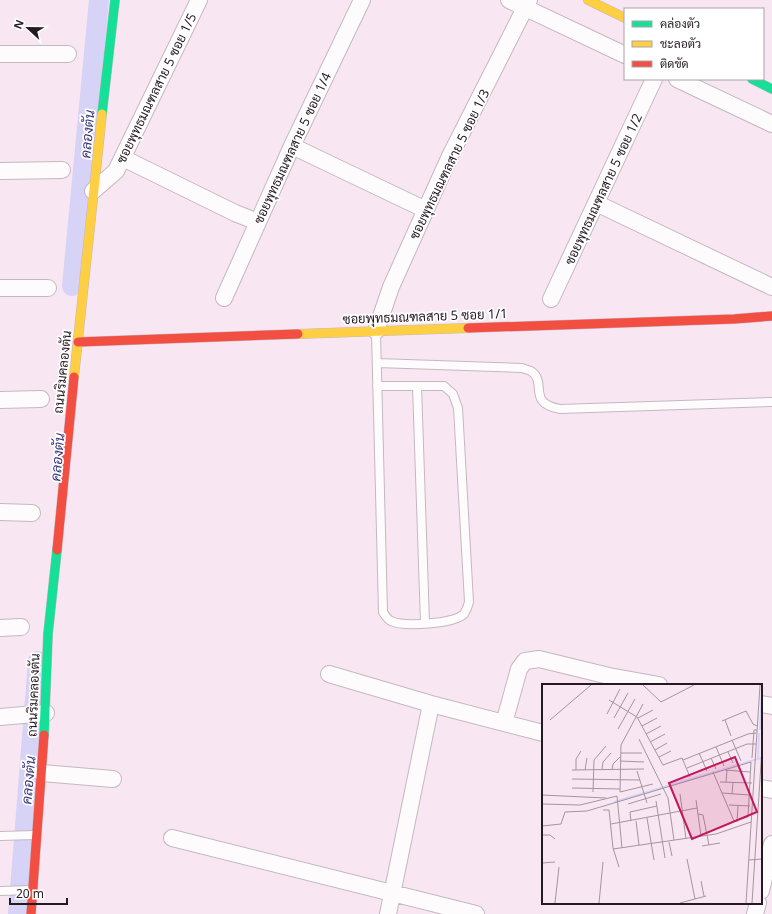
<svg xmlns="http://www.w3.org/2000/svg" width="772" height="914" font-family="'Noto Sans',Sarabun,sans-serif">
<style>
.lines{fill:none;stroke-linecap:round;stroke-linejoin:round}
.canal{stroke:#d6d3f7;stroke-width:20}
.lane-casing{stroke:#c4b8c0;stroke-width:10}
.street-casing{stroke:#c4b8c0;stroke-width:18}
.fast-casing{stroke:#c4b8c0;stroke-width:10}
.slow-casing{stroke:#c4b8c0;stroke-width:10}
.jam-casing{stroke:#c4b8c0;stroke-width:10}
.lane{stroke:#fefbfd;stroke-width:8}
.street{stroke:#fefbfd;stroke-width:16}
.fast{stroke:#16e098;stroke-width:9}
.slow{stroke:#ffcf43;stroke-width:9}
.jam{stroke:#f24e42;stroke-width:9}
.labels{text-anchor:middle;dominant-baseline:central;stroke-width:3.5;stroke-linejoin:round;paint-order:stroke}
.street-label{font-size:13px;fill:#251a21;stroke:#fff}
.water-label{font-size:14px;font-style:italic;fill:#3a3679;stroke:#fff}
.inset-river{fill:none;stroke:#d6d3f7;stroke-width:2}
.inset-road{fill:none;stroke:#a4959e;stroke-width:1}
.view{fill:#c2185b;fill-opacity:0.15;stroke:#c2185b;stroke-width:2}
.inset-edge{fill:none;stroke:#251a21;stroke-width:2}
</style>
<rect width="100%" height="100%" fill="#f8e7f2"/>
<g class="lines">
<!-- canal -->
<path class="canal" d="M72 286 99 0
M18 914 38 661"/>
<!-- lane casing -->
<g class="lane-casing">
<path id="lane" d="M376 333 383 612C385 615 387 619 391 621 404 627 453 624 464 614 466 611 468 606 469 602L458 408 453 394 444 386H377
M377 363 522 368C524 369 529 370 531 371 548 383 526 403 560 409L772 402
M417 386 425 623
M0 836 35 835
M0 891 33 890"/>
</g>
<!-- street casing -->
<g class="street-casing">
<path id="street" d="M509 0 625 55
M0 54H68
M677 79 772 124
M292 146 426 210
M123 158 235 213 258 222
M0 171 62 170
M93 191 116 171 199 0
M596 203 772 287
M0 288H48
M224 298 292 146 362 0
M551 299 654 79
M376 331 391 287 450 156 529 0
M0 400 41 399
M0 512 32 513
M0 628 21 627
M329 674 431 704 543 733
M761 704 772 706
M0 717 46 713
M504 723 519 669 525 661 539 659 609 676 659 685
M42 773 113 779
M761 788 772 790
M172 838 476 914
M761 891 772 844
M388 914 431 704
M755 914 758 903"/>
</g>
<!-- fast casing -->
<g class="fast-casing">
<path id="fast" d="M752 79 772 89
M102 114 115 0
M44 735 48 634 57 550"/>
</g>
<!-- slow casing -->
<g class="slow-casing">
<path id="slow" d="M588 0 625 18
M298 334 468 328
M74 377 102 114"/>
</g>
<!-- jam casing -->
<g class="jam-casing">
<path id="jam" d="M468 328 734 319 772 316
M78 342 298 334
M57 550 74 377
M31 914 44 735"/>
</g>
<!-- lane -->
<use href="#lane" class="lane"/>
<!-- street -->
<use href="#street" class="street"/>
<!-- fast -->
<use href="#fast" class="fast"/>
<!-- slow -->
<use href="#slow" class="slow"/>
<!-- jam -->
<use href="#jam" class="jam"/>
</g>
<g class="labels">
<!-- street labels -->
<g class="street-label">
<text transform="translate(156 88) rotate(-64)">ซอยพุทธมณฑลสาย 5 ซอย 1/5</text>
<text transform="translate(292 148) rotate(-65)">ซอยพุทธมณฑลสาย 5 ซอย 1/4</text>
<text transform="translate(449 164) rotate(-64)">ซอยพุทธมณฑลสาย 5 ซอย 1/3</text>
<text transform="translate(603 189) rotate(-65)">ซอยพุทธมณฑลสาย 5 ซอย 1/2</text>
<text transform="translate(425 316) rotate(-2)">ซอยพุทธมณฑลสาย 5 ซอย 1/1</text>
<text transform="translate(62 372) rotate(-84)">ถนนริมคลองตัน</text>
<text transform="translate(33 695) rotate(-88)">ถนนริมคลองตัน</text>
</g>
<!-- water labels -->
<g class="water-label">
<text transform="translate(87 134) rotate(-85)">คลองตัน</text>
<text transform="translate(57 457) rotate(-85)">คลองตัน</text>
<text transform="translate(28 780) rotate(-85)">คลองตัน</text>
</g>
</g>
<!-- overview -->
<g transform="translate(542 684)">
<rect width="220" height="220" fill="#f8e7f2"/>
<path class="inset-river" d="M218 46 220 7M216 74 217 49M72 118 219 74"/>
<path class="inset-road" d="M101 1 119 18 152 1M67 16 95 33 121 81 140 74 148 93M101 20 79 61 78 108 111 100M65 30 78 5M72 34 86 9M96 34 111 26M8 36 49 1M183 36 189 52M180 37 204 27 211 40 215 42M100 42 115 34M76 45 93 15M104 50 119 42M97 55 126 114 132 156M190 56 199 77M108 58 123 50M174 63 182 82M113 66 125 59M186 68 191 79M79 69H100M157 69 165 87M117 73 129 67M169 74 174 85M210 74 212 46H215M141 76 206 50 214 49M78 77 102 78M145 84 205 60H214M30 86 102 85M34 86V75L39 67M43 86 45 74M60 86 61 78 69 69M70 86 71 80 78 73M183 86 208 88M95 87 105 119M171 88 192 137 206 133M30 95 98 96M178 98 210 99M184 98 185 86M30 104 78 105M51 108 52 76 64 62M180 109 207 111M138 110 144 155M190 110 191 98M0 111 64 114M154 116 159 152M114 117 123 174M0 120 38 121 75 112 80 164M86 120 119 110M187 121 208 122M61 126H67L71 164 77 183M156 130 161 131 167 161M105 134 112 176M89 137 88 128 115 122M94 137 97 161M195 138 196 122M69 140 155 124M0 142 19 140 23 128 45 127 209 78 206 133M0 151H8L13 155M127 158 130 172M160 162 178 159M71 165 174 150 209 138M145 175 153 215M207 176 220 175M0 179 13 178M159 197 162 212M13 219 17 183M57 219 61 178M138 219 164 212M204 219 218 1M210 219 220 64"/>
<path class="view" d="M193 73 215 128 150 155 127 99Z"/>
<rect width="220" height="220" class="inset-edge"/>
</g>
<!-- legend -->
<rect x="624" y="8" width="140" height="72" fill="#ffffff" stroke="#a8a3a6"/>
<rect x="632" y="21" width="20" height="6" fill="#16e098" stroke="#a8a3a6"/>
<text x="660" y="28" font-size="12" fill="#251a21">คล่องตัว</text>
<rect x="632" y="41" width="20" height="6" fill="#ffcf43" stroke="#a8a3a6"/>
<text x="660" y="48" font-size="12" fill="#251a21">ชะลอตัว</text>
<rect x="632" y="61" width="20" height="6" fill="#f24e42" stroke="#a8a3a6"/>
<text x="660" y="68" font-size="12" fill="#251a21">ติดขัด</text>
<!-- north arrow -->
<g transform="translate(28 28) rotate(292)" stroke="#ffffff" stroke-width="3" paint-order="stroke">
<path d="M0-3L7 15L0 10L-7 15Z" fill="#251a21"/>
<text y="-6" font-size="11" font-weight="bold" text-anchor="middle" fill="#251a21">N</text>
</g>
<!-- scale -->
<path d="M10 898v6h57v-6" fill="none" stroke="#251a21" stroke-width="2"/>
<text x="16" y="898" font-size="12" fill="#251a21" stroke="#ffffff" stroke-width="3" paint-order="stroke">20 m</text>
</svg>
